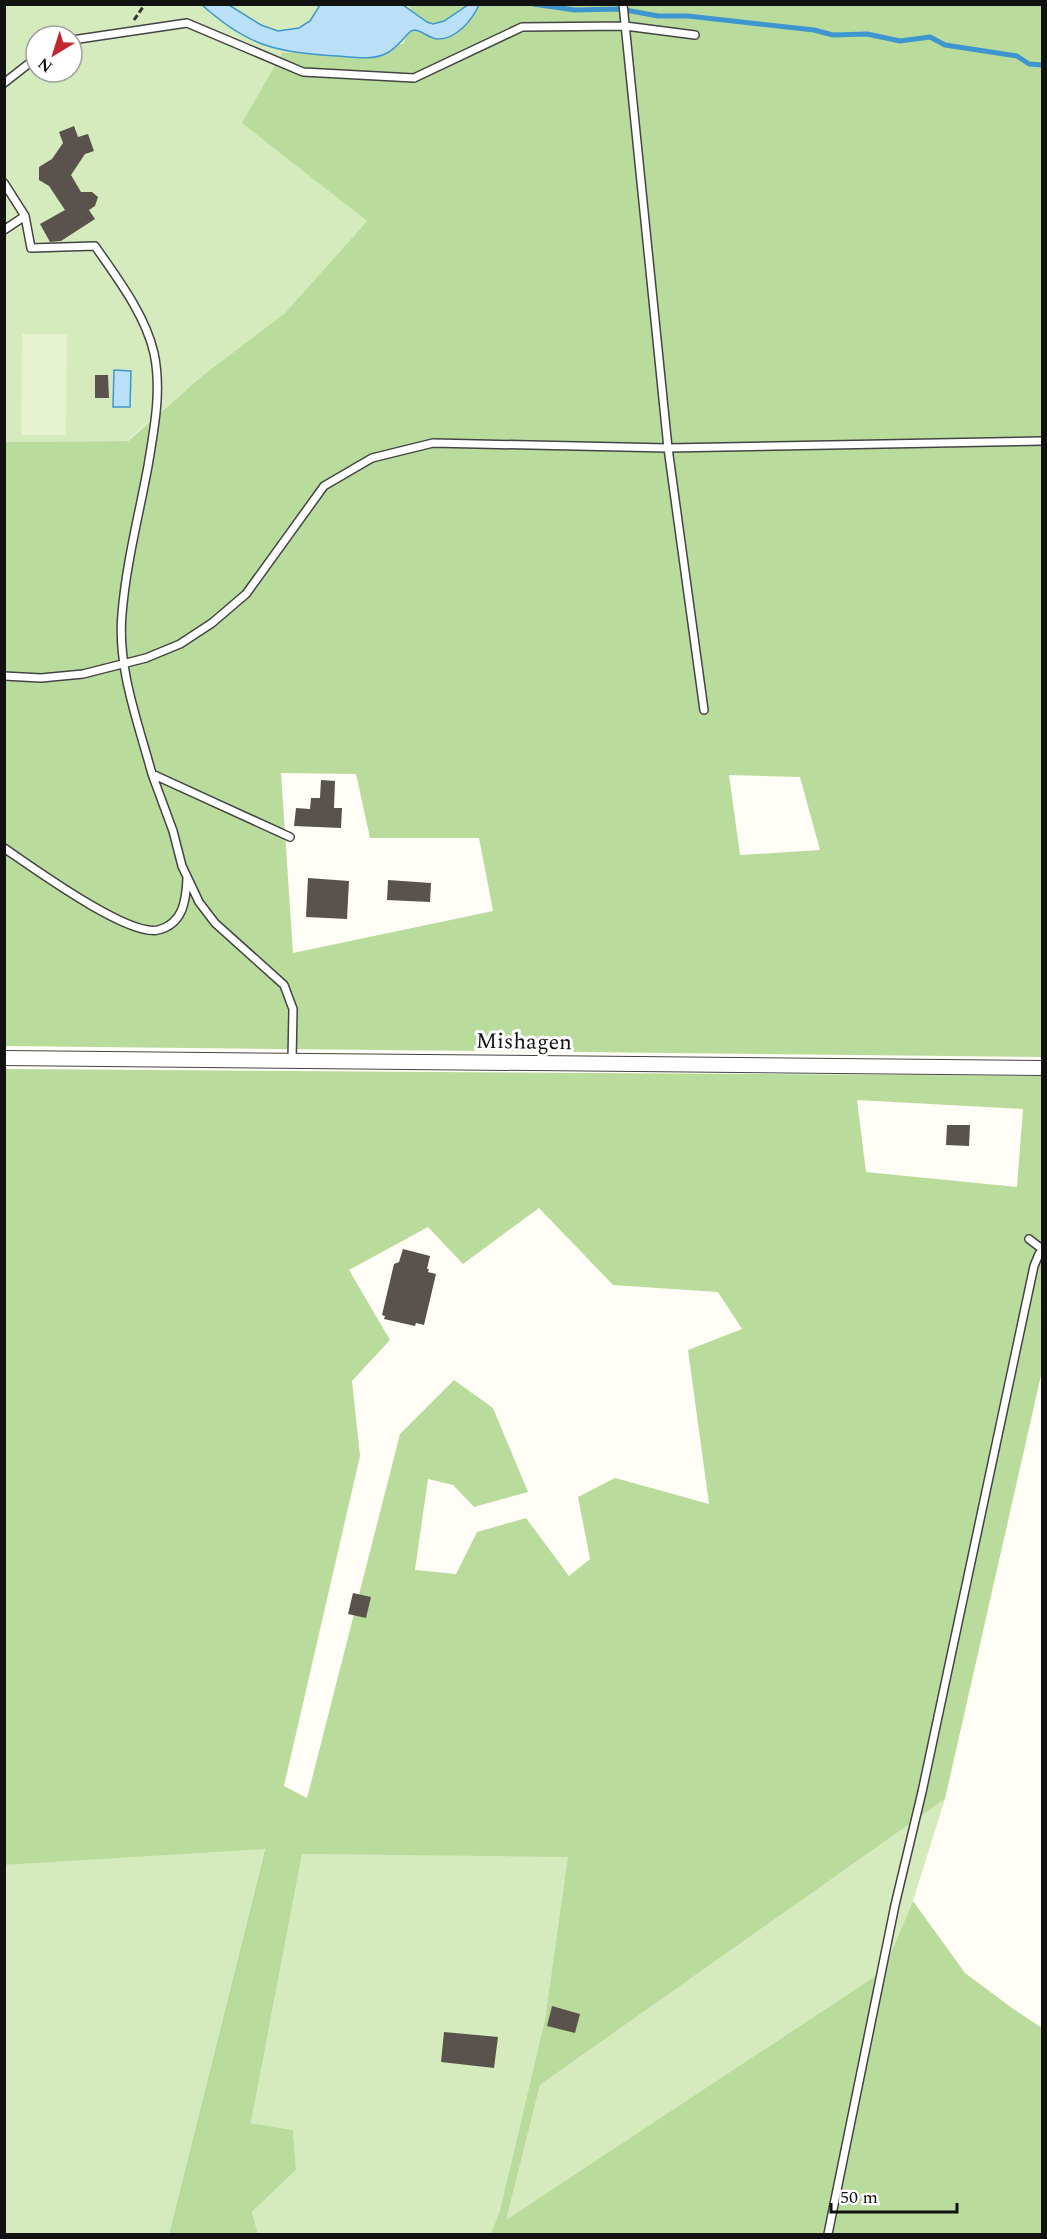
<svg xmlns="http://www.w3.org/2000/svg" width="1047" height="2239" font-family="Spectral,serif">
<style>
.green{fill:#d5ebbd;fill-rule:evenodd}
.forest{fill:#b9dc9c;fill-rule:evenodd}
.pitch{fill:#e6f2cf}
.water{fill:#b9e0f7;stroke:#3f96cf;stroke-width:1.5}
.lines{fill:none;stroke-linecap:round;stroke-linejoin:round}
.stream{stroke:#3f96cf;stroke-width:5}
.building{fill:#5a524d}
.service-casing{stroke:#444;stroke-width:10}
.minor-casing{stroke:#444;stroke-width:16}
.path{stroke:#333;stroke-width:3;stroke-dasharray:6 3;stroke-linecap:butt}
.service{stroke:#fff;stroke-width:7}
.minor{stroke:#fff;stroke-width:14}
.labels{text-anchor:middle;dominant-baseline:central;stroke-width:6;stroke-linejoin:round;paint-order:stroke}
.street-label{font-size:22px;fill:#111;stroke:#fff}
</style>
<rect width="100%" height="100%" fill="#fffdf5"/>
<!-- green -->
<path class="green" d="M4 5H411L404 44 282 53 243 123 367 221 285 313 202 376 127 441 5 442ZM36 36H72V72H36Z
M945 1799 913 1901 883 1971 505 2221 540 2085Z
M265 1848 169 2234H5V1865Z
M302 1854 569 1856 545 2019 500 2210 491 2234H258L252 2212 296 2170 293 2130 251 2123Z"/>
<!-- forest -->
<path class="forest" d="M411 5H1042V1057L5 1046 4 442 128 441 202 376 285 313 367 221 242 123 282 53 404 44ZM281 773 356 774 370 838H479L493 911 293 953ZM729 775 800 777 820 850 740 855Z
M5 1069 1042 1076V1371L945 1799 540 2085 506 2220 883 1971 913 1901 965 1973 1012 2008 1042 2028V2234H491L500 2210 545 2019 568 1857 302 1854 251 2123 293 2130 296 2170 252 2212 258 2234H169L265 1849 5 1865ZM857 1100 1023 1109 1017 1187 866 1172ZM539 1208 613 1285 718 1292 742 1329 688 1350 709 1504 615 1478 578 1497 590 1559 569 1576 526 1518 477 1532 456 1574 415 1570 428 1479 453 1485 474 1507 528 1492 493 1408 454 1380 400 1434 307 1798 284 1786 360 1456 352 1381 390 1340 349 1270 428 1227 463 1264Z"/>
<!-- pitch -->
<path class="pitch" d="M22 334H67L66 435H21Z"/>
<!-- water -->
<path class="water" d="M202 5H229L261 25 278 31 299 28 310 21 320 5H403L427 22 433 24 444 21 468 5H479C472 20 456 40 437 39 429 38 422 31 415 30L411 31C403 38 397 48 387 53 372 61 353 57 337 56 276 52 249 47 202 5Z
M114 370 131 371 130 407H113Z"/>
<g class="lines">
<!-- stream -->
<path class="stream" d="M533 4 575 10 620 9 658 16H688L814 30 833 35 867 34 900 41 930 37 945 45 1017 56 1029 64 1042 65"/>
</g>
<!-- building -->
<path class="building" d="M74 126 78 137 88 134 94 151 85 154 71 175 81 192H92L98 197 95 206 89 210 95 219 61 241 50 242 40 224 65 210 49 186 39 180V167L52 159 63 143 59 132Z
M95 375H108L109 398H95Z
M321 780 335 781 334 808H342L341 828 294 826 296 808 310 809 311 798H320Z
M308 878 349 881 347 919 306 917Z
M388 880 431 883 430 902 387 900Z
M947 1125H970L969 1146 946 1145Z
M403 1249 430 1256 427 1269H429L428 1272 436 1274 424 1325 416 1323 415 1326 384 1319 385 1316 382 1315 394 1264 399 1262Z
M353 1593 371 1597 366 1618 348 1614Z
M552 2006 580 2014 575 2033 547 2026Z
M444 2032 498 2037 494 2068 441 2062Z"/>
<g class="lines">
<!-- service casing -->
<g class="service-casing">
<path id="service" d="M623 4 668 448 704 710
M72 40 187 23 303 72 414 78 522 27 625 26 695 35
M4 83 36 58
M4 183 25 216 31 248 95 246C117 278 145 314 154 353 162 391 154 429 148 466 139 515 126 564 122 614 117 668 138 722 152 774L290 837
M4 230 25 216
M4 676 41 678 83 674 146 658 180 644 212 623 246 594 324 486 372 458 433 443 668 448 1042 441
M152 774 173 831 182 866 199 902 215 923 284 985 293 1009 292 1061
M4 848C32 867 128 937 158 930 183 924 186 901 187 879
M1029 1239 1042 1249
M828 2234 895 1905 922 1792 1034 1266 1039 1254 1042 1251"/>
</g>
<!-- minor casing -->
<g class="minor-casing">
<path id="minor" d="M4 1058 1042 1068"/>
</g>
<!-- path -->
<path class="path" d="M134 20 145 4"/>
<!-- service -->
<use href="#service" class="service"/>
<!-- minor -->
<use href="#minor" class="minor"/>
</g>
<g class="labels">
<!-- street labels -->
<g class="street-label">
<text transform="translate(524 1042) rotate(1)">Mishagen</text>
</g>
</g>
<!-- border -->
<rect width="1047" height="2239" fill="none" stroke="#111111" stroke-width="12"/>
<!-- north arrow -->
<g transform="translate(54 54) rotate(218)"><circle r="28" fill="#ffffff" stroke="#a0a0a0" stroke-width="1.5"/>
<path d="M0-4.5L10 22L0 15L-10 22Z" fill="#c4262e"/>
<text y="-9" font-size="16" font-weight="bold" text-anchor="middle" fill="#111111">N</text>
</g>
<!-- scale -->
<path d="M831 2203v9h126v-9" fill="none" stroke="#111111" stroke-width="3"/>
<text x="840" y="2203" font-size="18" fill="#111111" stroke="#ffffff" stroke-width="4.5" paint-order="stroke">50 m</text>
</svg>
